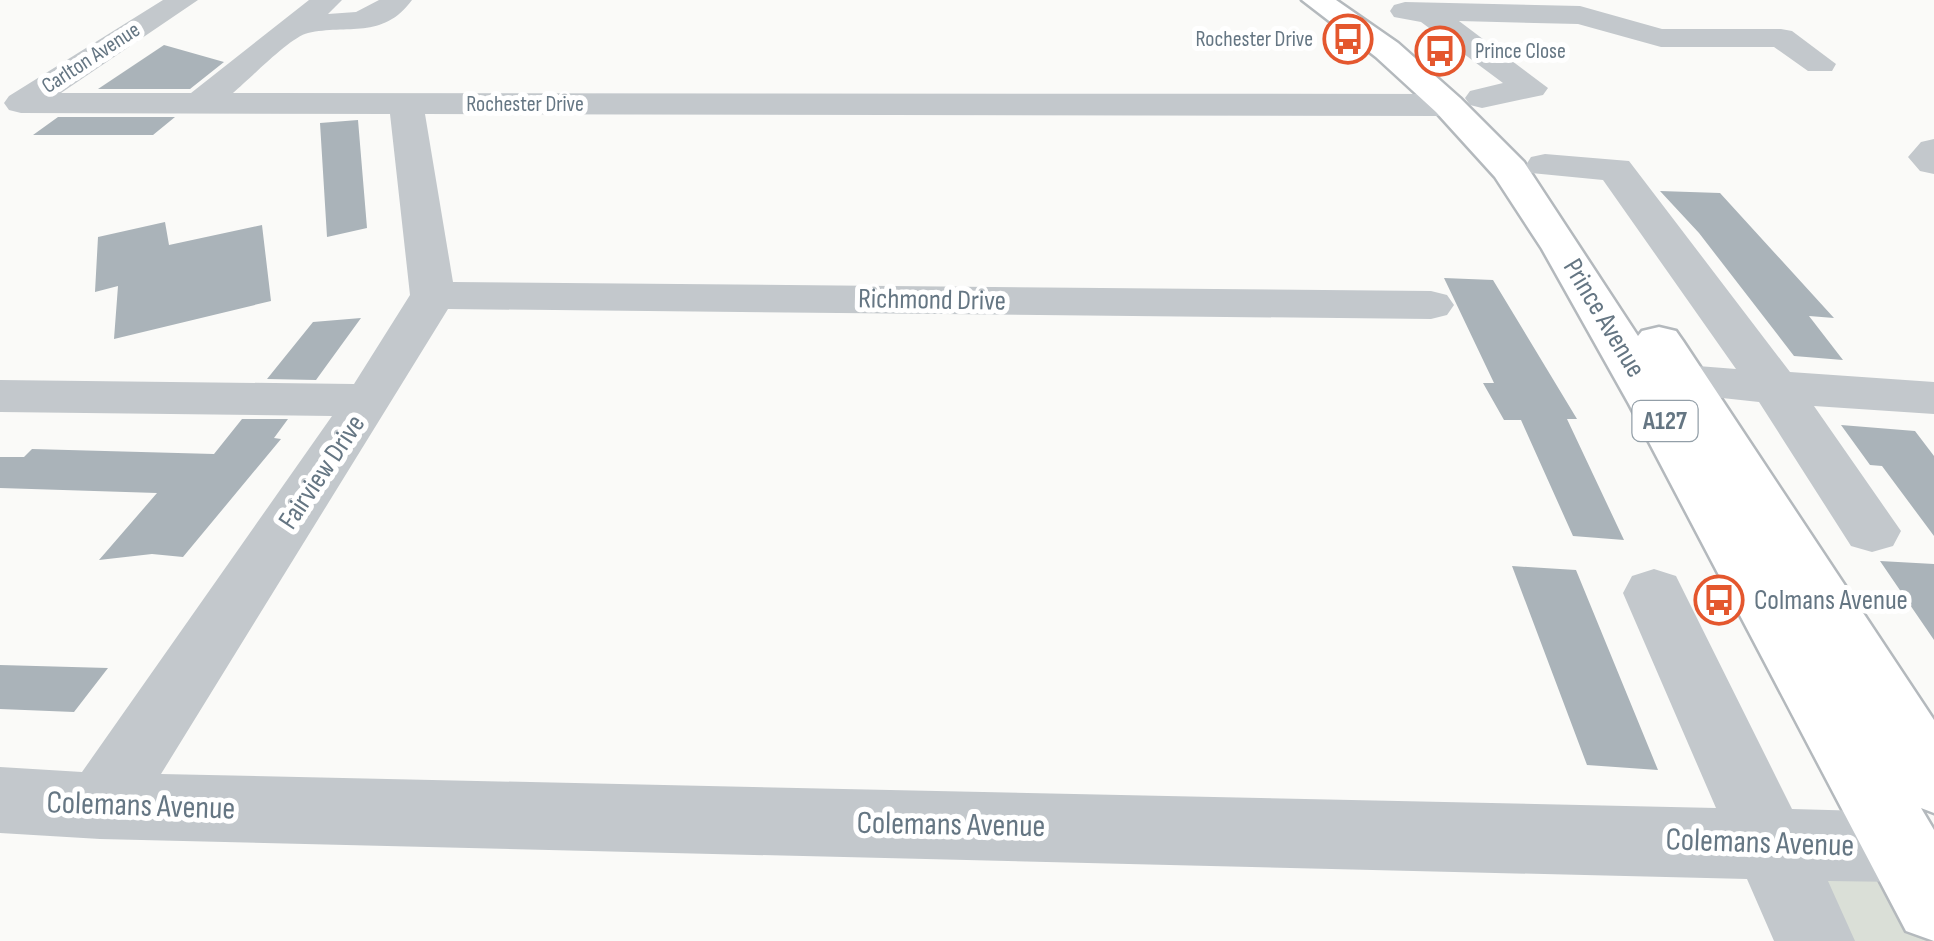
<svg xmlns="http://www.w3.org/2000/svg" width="1934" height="941" font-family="'Sofia Sans Condensed',sans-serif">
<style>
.green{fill:#dadfd7}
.building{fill:#aab3b9}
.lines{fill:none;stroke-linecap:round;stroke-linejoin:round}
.highway-casing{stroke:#b4b9bd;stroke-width:5}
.minor{fill:#c3c8cc;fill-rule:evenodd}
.highway{fill:#fff;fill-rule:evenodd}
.labels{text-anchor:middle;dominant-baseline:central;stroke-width:10;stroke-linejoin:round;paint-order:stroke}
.far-poi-label{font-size:22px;fill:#657683;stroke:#fff;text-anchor:end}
.far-street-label{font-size:22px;fill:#657683;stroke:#fff}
.shield{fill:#fff;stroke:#939fa8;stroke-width:2.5}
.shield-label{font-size:25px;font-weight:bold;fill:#657683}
.street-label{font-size:28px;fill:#657683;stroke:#fff}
.poi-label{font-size:28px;fill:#657683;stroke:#fff;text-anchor:start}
.near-street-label{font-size:32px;fill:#657683;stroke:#fff}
</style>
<rect width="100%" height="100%" fill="#fafaf8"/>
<!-- green -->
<path class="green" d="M1806 872 1900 882 1932 941H1839Z"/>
<!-- building -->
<path class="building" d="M164 45 224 62 190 89H98Z
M58 117H175L153 135H33Z
M358 120 367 228 327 237 320 123Z
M1660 191 1720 193 1834 318 1809 316 1843 360 1794 356 1699 233Z
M165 222 169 245 262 225 271 301 114 339 118 286 95 292 98 237Z
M1444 278 1493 280 1577 419H1567L1624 540 1573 536 1521 420H1504L1483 383H1494Z
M361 318 316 380 267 379 313 322Z
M242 419H288L274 438 281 439 183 557 152 554 99 560 157 493 0 488V457H24L32 449 214 454Z
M1841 425 1915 431 1934 456V536L1882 466 1870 465Z
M1880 561 1934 564V640Z
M1512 566 1576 570 1658 770 1587 765Z
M0 665 108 668 74 712 0 709Z"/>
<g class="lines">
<!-- highway casing -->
<g class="highway-casing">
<path id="highway" d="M1302 0H1336L1398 43 1460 98 1524 162 1638 336 1642 331 1659 327 1676 331 1683 341 1934 720V813L1921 808 1934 830V941L1906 931 1629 404 1542 249 1495 177 1436 112 1376 57Z"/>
</g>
<!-- minor -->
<path class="minor" d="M163 0H198L61 93H191L309 0H342L328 14 356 12 379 0H412C383 40 347 24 308 33 290 37 250 79 233 93L1448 94 1460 98 1466 105 1460 112 1448 116 425 114 453 282 1431 291 1447 295 1454 305 1447 315 1431 319 448 309 161 774 1716 808 1623 593 1632 576 1654 569 1676 576 1792 809 1901 812 1928 822C1934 840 1934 854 1928 872L1901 882 1828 881 1855 941H1774L1747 879 100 839 0 833V767L82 772 332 416 0 412V380L354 384 410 295 390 114 21 113 9 110 4 103 9 96Z
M1405 2 1580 6 1662 29H1781L1792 31 1836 64 1832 71H1808L1774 47H1661L1578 24 1459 21 1548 88 1543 95 1482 108 1470 105 1465 98 1470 91 1503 83 1421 22 1394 17 1390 11 1394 5Z
M1934 139V174L1920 171 1908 157 1921 142Z
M1545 154 1629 161 1790 372 1934 382V414L1814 406 1901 531 1893 546 1872 552 1851 546 1759 402 1667 392 1660 381 1667 370 1685 365 1736 369 1603 180 1531 173 1526 165 1531 157Z"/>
<!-- highway -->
<use href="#highway" class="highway"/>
</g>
<!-- icons -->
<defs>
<g id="bus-ring" transform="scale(2.5)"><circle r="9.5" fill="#fff" stroke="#e4572e" stroke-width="1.5"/><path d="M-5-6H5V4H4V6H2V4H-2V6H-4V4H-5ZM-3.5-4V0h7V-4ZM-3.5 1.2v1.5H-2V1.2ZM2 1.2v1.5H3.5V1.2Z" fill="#e4572e"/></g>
</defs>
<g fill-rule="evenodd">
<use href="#bus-ring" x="1348" y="39"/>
<use href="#bus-ring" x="1440" y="51"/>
<use href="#bus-ring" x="1719" y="600"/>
</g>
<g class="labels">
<!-- far-poi labels -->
<g class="far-poi-label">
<text x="1313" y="39">Rochester Drive</text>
<text x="1475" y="51" text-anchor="start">Prince Close</text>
</g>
<!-- far-street labels -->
<g class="far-street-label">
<text transform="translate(91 58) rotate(-33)">Carlton Avenue</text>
<text x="525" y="104">Rochester Drive</text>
</g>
<!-- shield labels -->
<rect class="shield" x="1632.5" y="401" width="65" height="40" rx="8"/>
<g class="shield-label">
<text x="1665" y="421">A127</text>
</g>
<!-- street labels -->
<g class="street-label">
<text transform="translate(932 300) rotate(1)">Richmond Drive</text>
<text transform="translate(1604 318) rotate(59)">Prince Avenue</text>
<text transform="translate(322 472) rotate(-56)">Fairview Drive</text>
</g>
<!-- poi labels -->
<g class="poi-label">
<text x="1754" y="600">Colmans Avenue</text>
</g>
<!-- near-street labels -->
<g class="near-street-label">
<text transform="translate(141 806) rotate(2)">Colemans Avenue</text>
<text transform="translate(951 825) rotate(1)">Colemans Avenue</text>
<text transform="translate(1760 843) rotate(2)">Colemans Avenue</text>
</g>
</g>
</svg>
